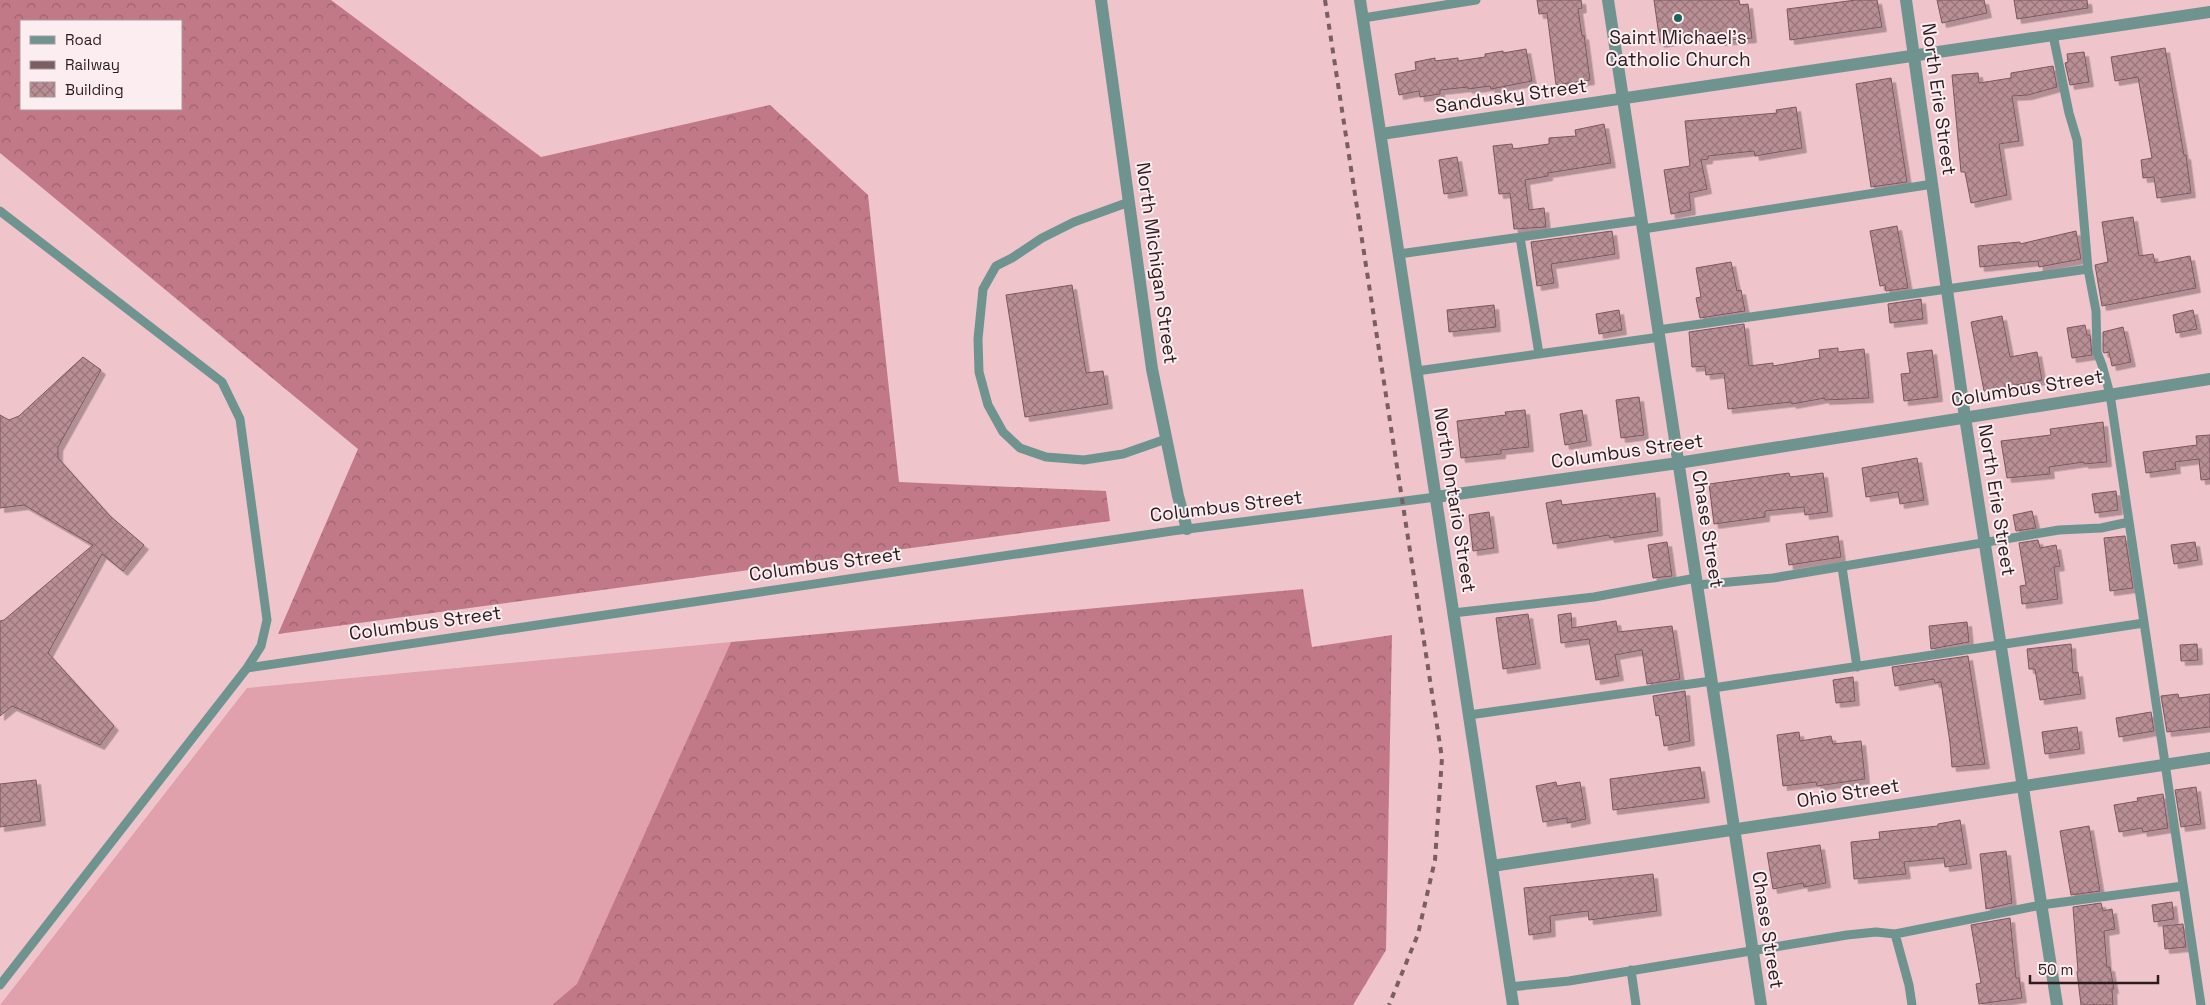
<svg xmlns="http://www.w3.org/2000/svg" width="2210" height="1005" font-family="'Space Grotesk',sans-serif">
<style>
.grass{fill:#e0a1ac}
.forest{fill:url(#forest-crowns);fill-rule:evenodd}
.building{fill:url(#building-cross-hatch);stroke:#7d575e;filter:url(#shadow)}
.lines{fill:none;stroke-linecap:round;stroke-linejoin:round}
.lane{stroke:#6f948f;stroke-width:9}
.street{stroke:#6f948f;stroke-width:12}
.rail{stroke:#795e63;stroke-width:4;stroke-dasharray:6 6;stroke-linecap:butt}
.poi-dot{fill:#18645e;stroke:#fceef0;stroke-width:2}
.labels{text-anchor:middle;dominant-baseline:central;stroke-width:4;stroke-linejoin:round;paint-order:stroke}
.poi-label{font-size:19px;fill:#2c1c1f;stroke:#fceef0}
.street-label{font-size:19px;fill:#2c1c1f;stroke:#fceef0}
</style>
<defs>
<pattern id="forest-crowns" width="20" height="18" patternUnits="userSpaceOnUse" patternTransform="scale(1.25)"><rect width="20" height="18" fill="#c17987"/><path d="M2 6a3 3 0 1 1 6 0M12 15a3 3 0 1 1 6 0" fill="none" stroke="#9d626e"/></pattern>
<pattern id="building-cross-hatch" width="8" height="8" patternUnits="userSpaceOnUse" patternTransform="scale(1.25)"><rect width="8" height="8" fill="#b98f96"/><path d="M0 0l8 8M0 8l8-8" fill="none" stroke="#97747a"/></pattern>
<filter id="shadow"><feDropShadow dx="4.5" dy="4.5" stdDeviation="0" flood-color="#0004"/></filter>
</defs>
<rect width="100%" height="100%" fill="#f0c4cb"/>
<!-- grass -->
<path class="grass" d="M731 642 577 985 552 1005H0L247 688Z"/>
<!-- forest -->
<path class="forest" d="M0 0H331L541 157 770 105 868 195 899 482 1106 491 1110 521 278 634 358 449 0 153ZM181 21V109H21V21Z
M1303 589 1312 647 1392 635 1386 950 1353 1005H552L577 984 731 642Z"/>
<!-- building -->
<path class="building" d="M1537 0H1581L1582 8 1578 9 1582 36 1584 35 1590 80 1556 85 1547 13 1539 14Z
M1654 0H1739L1740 5 1748 4 1752 38 1720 41 1719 32 1660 43Z
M1856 0H1877L1882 27 1790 40 1787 9Z
M1937 0H1984L1987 13 1942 23Z
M2014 0H2087L2088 8 2017 19Z
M2165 48 2184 155H2186L2191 193 2157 198 2154 177 2143 178 2141 160 2152 158 2138 77 2115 81 2111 57Z
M1526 49 1532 81 1491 89 1490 86 1468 89V87L1440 90V94L1420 97 1419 91 1399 95 1395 74 1416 70 1415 62 1435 58V61L1458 58V61L1485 57V54L1503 51V53Z
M2084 52 2089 82 2070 85 2065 63 2068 62 2067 54Z
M2053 66 2057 87 2028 95 2012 96 2019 141 1999 144 2007 195 1971 203 1965 172H1961L1952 75 1978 73 1979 83 2011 78V73Z
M1891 78 1907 182 1871 187 1856 84Z
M1796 107 1802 148 1755 156 1754 151 1708 156V159L1701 160 1707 189 1689 193 1691 210 1671 214 1664 170 1690 166 1685 121 1777 113 1776 110Z
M1604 124 1611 163 1548 173V176L1525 180 1529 210 1544 208 1546 227 1514 229 1510 193 1499 194 1493 146 1512 144 1513 149 1549 144V138L1576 136 1575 130Z
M1457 157 1463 191 1444 194 1439 160Z
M2133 217 2139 256 2153 254 2155 263 2190 256 2196 288 2102 306 2095 265 2108 262 2102 222Z
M1897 226 1908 288 1886 291 1885 285 1880 286 1870 231Z
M1612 231 1615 254 1551 264 1554 283 1537 286 1531 242Z
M2076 231 2081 259 2039 267 2038 261 1980 267 1978 246 2020 242V244Z
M1731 262 1737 291 1741 290 1745 311 1700 318 1696 298 1701 297 1696 268Z
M1072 285 1086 373 1103 371 1108 404 1025 417 1006 295Z
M1921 299 1923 319 1890 323 1888 304Z
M1494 305 1496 327 1449 332 1447 310Z
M1619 310 1622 330 1599 334 1596 314Z
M2193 310 2197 329 2176 333 2173 315Z
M2002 316 2010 357 2037 352 2042 380 1984 391 1971 322Z
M1744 324 1749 366 1773 363V366L1820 358 1819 350 1838 348V352L1864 349 1869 398 1825 400V398L1792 404 1791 402 1728 409 1724 373 1706 375 1705 366 1692 367 1689 332Z
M2085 325 2087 335H2090L2092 355 2072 358 2067 328Z
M2123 327 2131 362 2112 366 2109 352 2104 353 2103 351V332Z
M1932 350 1938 397 1904 401 1901 374 1910 373 1907 353Z
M83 357 101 370 58 447V458L110 516 144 545 123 571 102 554 48 653 114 726 100 745 12 706 0 716V621L4 620 93 545 24 505 0 508V415L9 420 19 416Z
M1639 397 1644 435 1621 438 1616 400Z
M1525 410 1529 447 1501 450V454L1461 458 1457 421 1506 415 1505 412Z
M1582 410 1587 441 1565 445 1560 414Z
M2103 422 2107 462 2084 464V462L2049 467 2050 474 2007 478 2001 441 2051 435 2050 429Z
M2210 435V479L2201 480 2199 459 2175 462 2176 469 2146 473 2143 452 2197 445 2196 436Z
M1917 458 1924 500 1900 504 1898 492 1866 497 1862 468Z
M1789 473 1790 477 1823 473 1828 512 1805 515 1804 507 1765 511V517L1714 524 1709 484Z
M2116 491 2118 510 2095 513 2092 494Z
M1655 493 1658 531 1610 538 1609 535 1553 544 1546 503 1561 500 1562 505Z
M2032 511 2036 528 2016 531 2013 515Z
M1489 512 1494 548 1473 551 1469 515Z
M1838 536 1841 557 1789 565 1786 544Z
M2125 536 2133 588 2110 591 2104 538Z
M2038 540 2040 548 2056 545 2060 566 2054 567 2058 599 2022 604 2020 586 2026 585 2019 543Z
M1667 542 1672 576 1653 578 1648 545Z
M2195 542 2198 560 2174 564 2171 545Z
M1571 613 1572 628 1616 621 1618 632 1672 626 1680 679 1647 684 1642 650 1615 655 1619 676 1596 680 1589 639 1561 643 1558 615Z
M1528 614 1536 664 1503 669 1496 618Z
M1967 622 1969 642 1931 649 1929 626Z
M2071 644 2073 673 2078 672 2081 694 2040 700 2035 669H2029L2027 649Z
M2197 644 2198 660 2181 661 2180 645Z
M1968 656 1985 764 1952 767 1950 743 1941 682 1935 683 1934 679 1895 686 1892 667Z
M1853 677 1855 701 1836 703 1833 680Z
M1685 691 1690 741 1664 746 1659 715 1656 716 1653 696Z
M2178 694 2179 698 2210 694V727L2167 732 2161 696Z
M2151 712 2154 731 2119 737 2116 718Z
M2077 727 2080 749 2045 754 2042 732Z
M1799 732 1800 741 1831 736 1833 744 1861 741 1865 779 1817 786 1816 782 1783 786 1777 735Z
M1700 767 1705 798 1613 810 1610 779Z
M36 780 41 821 0 827V784Z
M1556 782 1557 786 1580 782 1586 819 1567 823V818L1543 822 1536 786Z
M2196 787 2201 824 2181 827 2175 790Z
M2163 794 2168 828 2143 832 2142 828 2119 832 2114 805 2138 801 2137 798Z
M1960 820 1967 864 1945 867 1944 858 1904 862 1906 874 1854 879 1851 842 1880 839 1879 832 1938 826V824Z
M2089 826 2100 891 2071 895 2060 831Z
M1820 845 1826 883 1804 887 1803 883 1773 889 1767 853Z
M2006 851 2012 903 1986 909 1980 854Z
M1653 874 1657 911 1589 920 1588 911 1550 916 1551 932 1529 935 1524 888Z
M2172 902 2174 919 2154 922 2152 905Z
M2101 903 2103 911 2112 909 2115 929 2104 931 2107 967H2110L2114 989H2112L2113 1005H2081L2077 972 2078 971 2073 907Z
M2010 918 2016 978H2019L2022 998 1979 1004 1976 984 1981 983 1971 925Z
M2183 924 2186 947 2165 949 2163 926Z"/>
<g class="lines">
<!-- lane -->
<path class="lane" d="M1363 18 1476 0
M2053 35 2069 113 2077 140 2088 269 2096 311 2097 352 2102 365 2110 394 2201 1005
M1129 202 1074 222 1042 238 1012 258 996 266 983 289 978 339 979 372 988 405 1003 432 1020 448 1046 457 1084 460 1123 454 1166 439
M0 211 222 382 240 419 267 620 261 646 247 668 0 985
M1643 229 1933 184
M1520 237 1539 354
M1399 254 1642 220
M1658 330 2088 269
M1417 371 1660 337
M1842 567 1857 667
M1697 585 1773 578 2059 530 2101 528 2129 522
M1453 613 1594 597 1696 578
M247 668 1172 531 1436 497
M1713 688 2144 623
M1469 715 1712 681
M1895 934 1909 985 1912 1005
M1631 970 1636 1005
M1510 987 1569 981 1847 935 1876 932 1895 934 2041 905 2183 886"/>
<!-- street -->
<path class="street" d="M1101 0 1152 369 1178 496 1187 529
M1360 0 1513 1005
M1608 0 1761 1005
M1906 0 1965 417 2057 1005
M1381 134 2210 12
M1436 497 1678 463 2210 379
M1492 866 2210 758"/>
<!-- rail -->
<path class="rail" d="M1325 0 1442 758 1435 860 1418 934 1389 1005"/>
</g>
<!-- markers -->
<circle class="poi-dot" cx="1678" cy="18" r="5"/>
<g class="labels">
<!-- poi labels -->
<g class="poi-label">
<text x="1678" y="37">Saint Michael's<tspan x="1678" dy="22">Catholic Church</tspan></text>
</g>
<!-- street labels -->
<g class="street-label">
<text transform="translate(1511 96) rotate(-8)">Sandusky Street</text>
<text transform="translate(1939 99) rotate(82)">North Erie Street</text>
<text transform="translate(1157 263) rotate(82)">North Michigan Street</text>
<text transform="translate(2027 388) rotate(-9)">Columbus Street</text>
<text transform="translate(1627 451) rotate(-8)">Columbus Street</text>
<text transform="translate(1455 500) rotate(81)">North Ontario Street</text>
<text transform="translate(1997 500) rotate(81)">North Erie Street</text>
<text transform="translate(1226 506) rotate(-7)">Columbus Street</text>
<text transform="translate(1708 529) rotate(81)">Chase Street</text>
<text transform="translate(825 564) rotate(-8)">Columbus Street</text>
<text transform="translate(425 623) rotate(-8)">Columbus Street</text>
<text transform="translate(1848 793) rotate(-9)">Ohio Street</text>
<text transform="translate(1768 930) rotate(81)">Chase Street</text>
</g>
</g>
<!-- legend -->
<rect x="20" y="20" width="162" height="90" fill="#fceef0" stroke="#a99a9c"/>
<rect x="30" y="36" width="25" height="8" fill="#6f948f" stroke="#a99a9c"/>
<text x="65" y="45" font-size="15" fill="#2c1c1f">Road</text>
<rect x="30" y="61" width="25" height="8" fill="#795e63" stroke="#a99a9c"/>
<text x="65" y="70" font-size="15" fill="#2c1c1f">Railway</text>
<rect x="30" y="82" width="25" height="15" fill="url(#building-cross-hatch)" stroke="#a99a9c"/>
<text x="65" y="95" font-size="15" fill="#2c1c1f">Building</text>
<!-- scale -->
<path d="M2030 975v8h128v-8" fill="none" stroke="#2c1c1f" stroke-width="2.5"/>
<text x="2038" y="975" font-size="15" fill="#2c1c1f" stroke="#fceef0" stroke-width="4" paint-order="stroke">50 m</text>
</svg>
